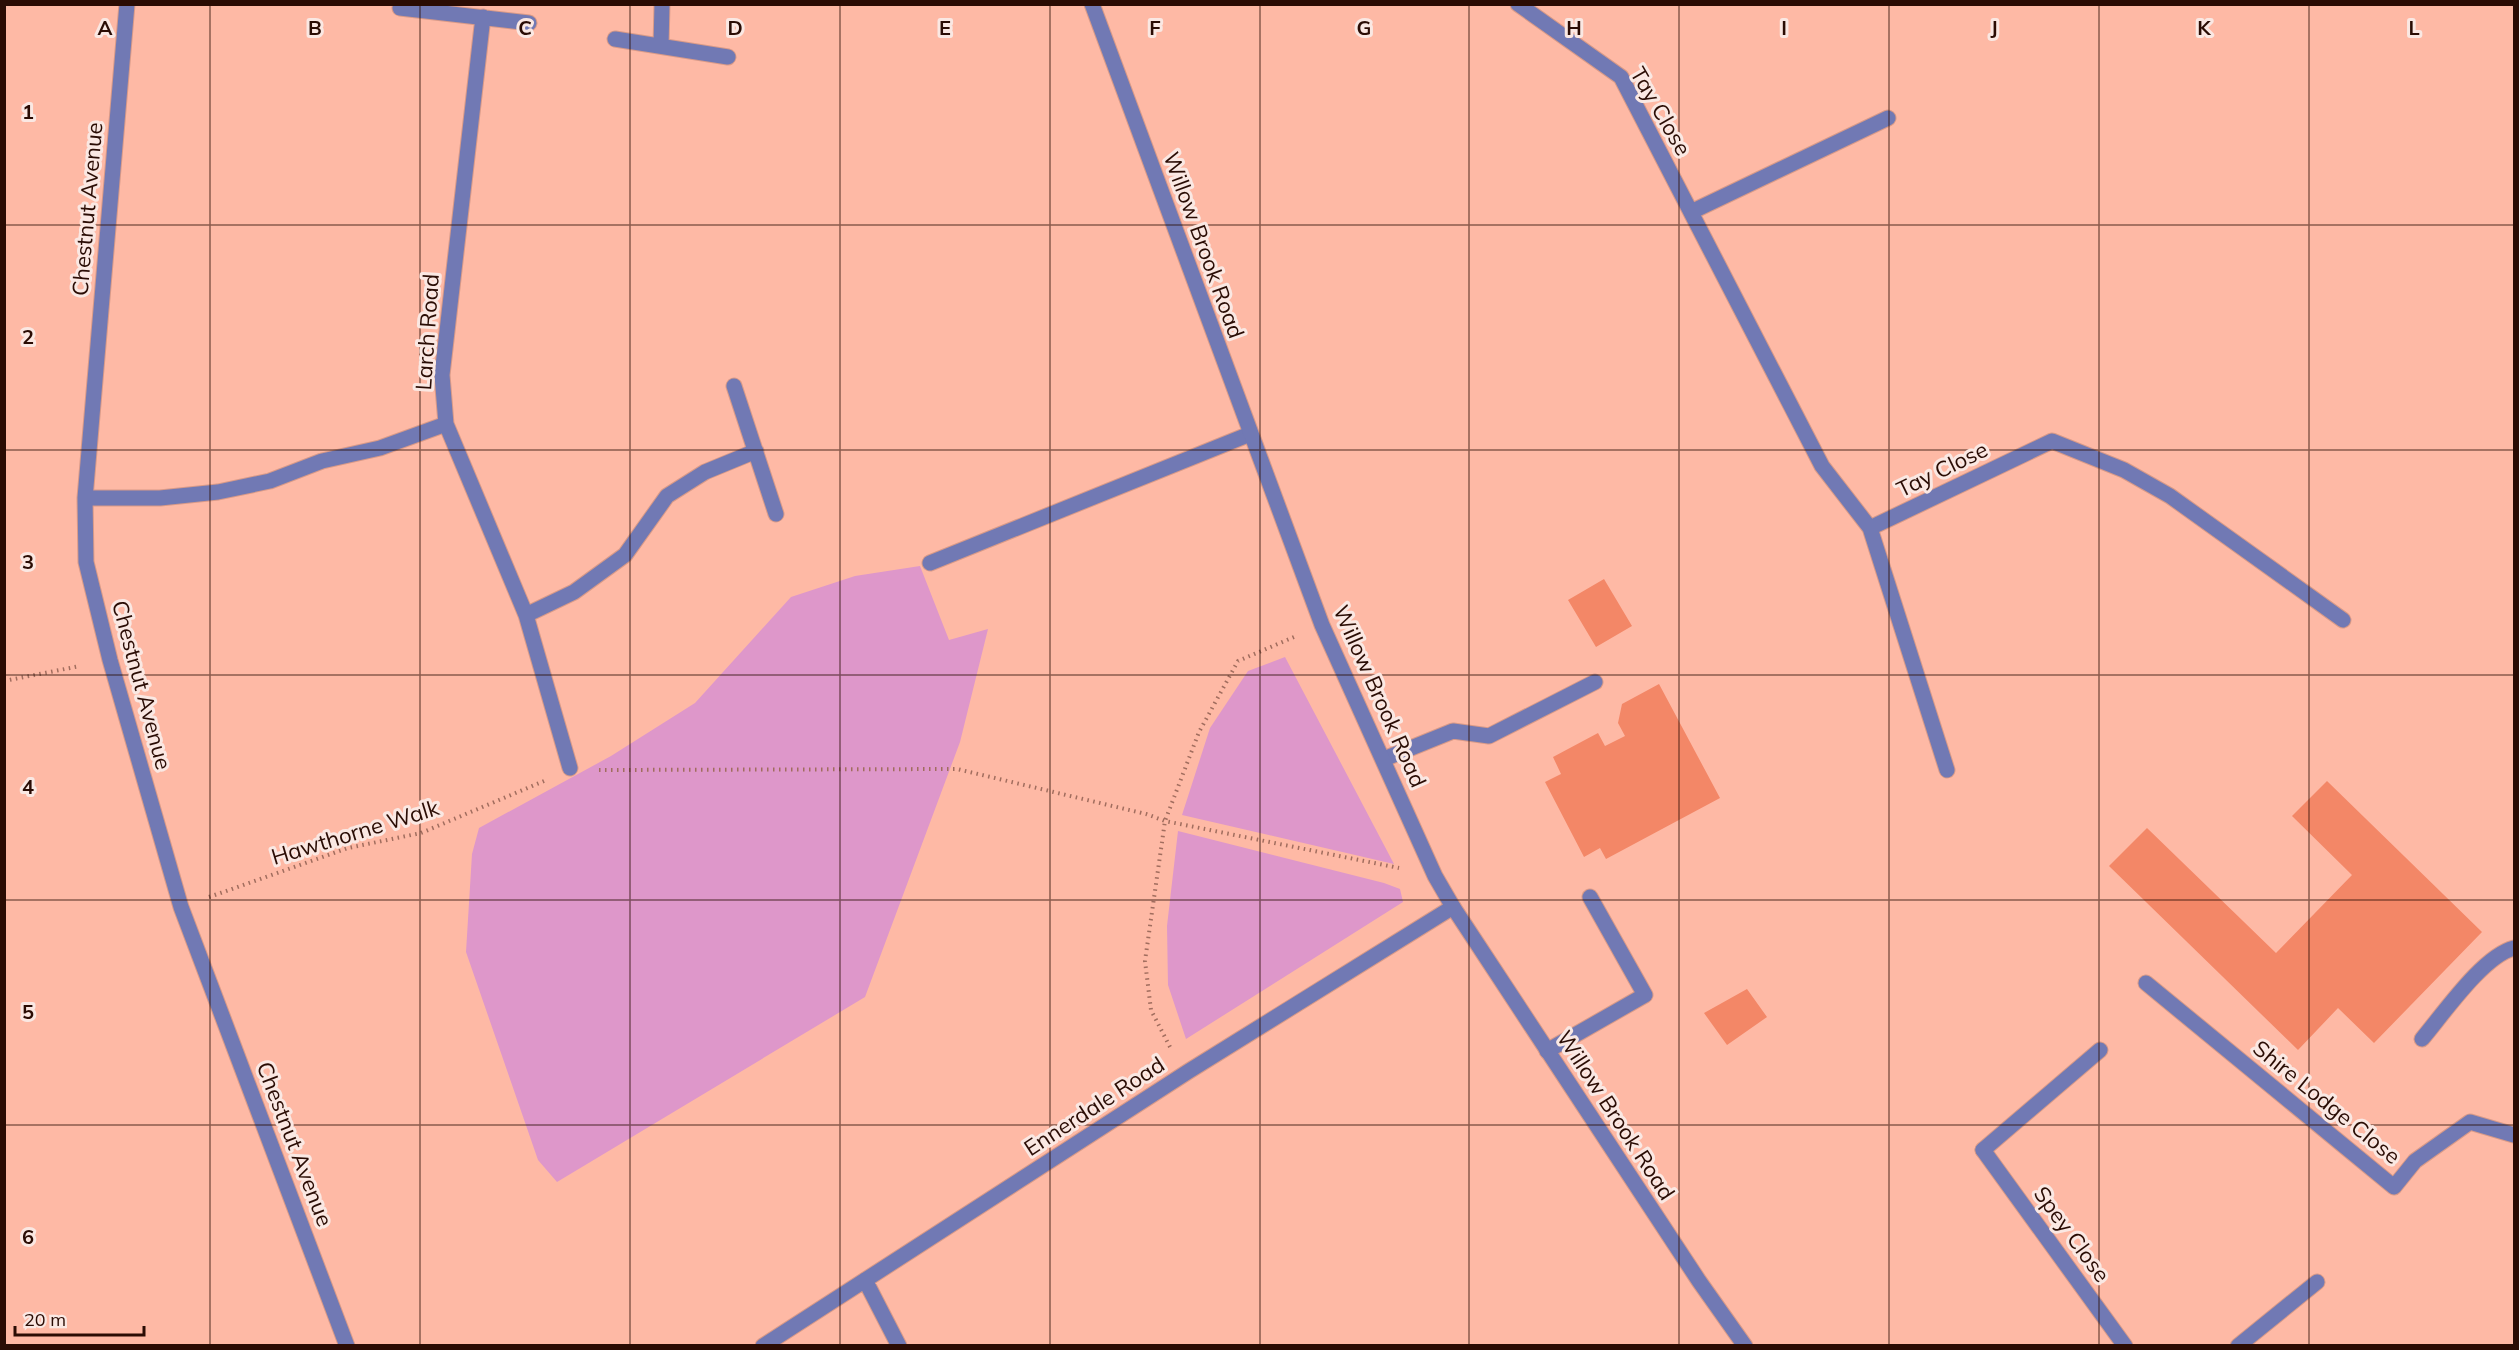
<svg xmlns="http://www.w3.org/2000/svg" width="2519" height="1350" font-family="Mulish,sans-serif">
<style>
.green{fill:#de97ca}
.building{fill:#f38767}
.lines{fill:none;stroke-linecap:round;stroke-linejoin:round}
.service-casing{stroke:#d89a88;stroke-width:17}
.minor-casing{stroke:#d89a88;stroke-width:17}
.tertiary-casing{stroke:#d89a88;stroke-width:17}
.path{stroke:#a16d5e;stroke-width:4;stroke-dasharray:1.5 4.5;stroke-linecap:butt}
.service{stroke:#7179b4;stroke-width:15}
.minor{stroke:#7179b4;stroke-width:15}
.tertiary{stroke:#7179b4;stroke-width:15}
.grid{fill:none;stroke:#2a0c04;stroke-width:1.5;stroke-opacity:0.55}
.labels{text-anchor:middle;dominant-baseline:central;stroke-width:6;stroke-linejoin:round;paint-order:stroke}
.street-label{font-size:22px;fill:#2a0c04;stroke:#fae8e3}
.grid-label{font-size:20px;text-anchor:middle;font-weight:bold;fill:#2a0c04;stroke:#fae8e3;stroke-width:6;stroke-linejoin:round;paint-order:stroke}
</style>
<rect width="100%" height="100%" fill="#feb9a5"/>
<!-- green -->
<path class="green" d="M920 566 949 640 988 629 960 742 865 997 557 1182 538 1160 466 952 472 854 479 828 611 756 695 703 791 597 855 576Z
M1285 657 1394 864 1182 815 1210 728 1248 671Z
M1178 831 1384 883 1400 889 1403 902 1186 1039 1168 985 1167 926Z"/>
<!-- building -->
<path class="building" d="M1604 579 1632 626 1596 647 1568 600Z
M1659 684 1720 798 1606 859 1600 848 1584 857 1545 782 1561 774 1553 757 1598 733 1605 746 1625 736 1618 723 1622 704Z
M2327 781 2482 932 2374 1043 2338 1008 2298 1050 2109 866 2147 828 2276 953 2352 875 2292 816Z
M1747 989 1767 1017 1727 1045 1704 1013Z"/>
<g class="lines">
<!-- service casing -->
<g class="service-casing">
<path id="service" d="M930 563 1250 434
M1384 759 1453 731 1489 736 1595 682
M2422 1039C2444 1013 2483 956 2514 948
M1547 1051 1645 995 1590 897
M1983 1150 2100 1050
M2238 1346 2317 1282"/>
</g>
<!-- minor casing -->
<g class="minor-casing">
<path id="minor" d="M127 4 85 498 86 562 110 660 181 907 347 1346
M1518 4 1621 77 1822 466 1870 528 2052 441 2124 470 2170 496 2343 620
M400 8 529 23
M615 39 728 57
M661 46 662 4
M1691 212 1888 118
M734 386 776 514
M446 424 526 615 574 592 625 555 667 496 705 472 756 451
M85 498H160L218 492 270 481 322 461 380 448 446 424 442 375 483 17
M1870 528 1947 770
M526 615 570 768
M2146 983 2394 1187 2415 1161 2470 1122 2514 1135
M1983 1150 2125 1346
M865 1280 899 1346
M763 1346 1189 1071 1453 907"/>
</g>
<!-- tertiary casing -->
<g class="tertiary-casing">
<path id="tertiary" d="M1092 4 1322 625 1435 876 1453 907 1699 1281 1745 1346"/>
</g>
<!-- path -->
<path class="path" d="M4 681 80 666
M599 770 957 769 1146 814 1165 821 1399 868
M209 897 348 848 421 833 544 781
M1170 1047 1151 1010 1145 961 1165 821 1199 732 1238 661 1294 637"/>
<!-- service -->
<use href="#service" class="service"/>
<!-- minor -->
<use href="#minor" class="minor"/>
<!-- tertiary -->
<use href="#tertiary" class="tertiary"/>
</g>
<!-- grid -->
<path class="grid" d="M210 4V1346M420 4V1346M630 4V1346M840 4V1346M1050 4V1346M1260 4V1346M1469 4V1346M1679 4V1346M1889 4V1346M2099 4V1346M2309 4V1346M4 225H2514M4 450H2514M4 675H2514M4 900H2514M4 1125H2514"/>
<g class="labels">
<!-- street labels -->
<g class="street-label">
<text transform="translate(1661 111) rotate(60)">Tay Close</text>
<text transform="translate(87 209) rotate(-85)">Chestnut Avenue</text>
<text transform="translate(1204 245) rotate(70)">Willow Brook Road</text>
<text transform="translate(427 332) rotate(-86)">Larch Road</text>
<text transform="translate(1942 469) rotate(-26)">Tay Close</text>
<text transform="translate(142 685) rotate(75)">Chestnut Avenue</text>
<text transform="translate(1380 696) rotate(66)">Willow Brook Road</text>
<text transform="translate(355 832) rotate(-17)">Hawthorne Walk</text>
<text transform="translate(2327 1102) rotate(39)">Shire Lodge Close</text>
<text transform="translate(1094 1106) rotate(-33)">Ennerdale Road</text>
<text transform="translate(1616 1115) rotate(57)">Willow Brook Road</text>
<text transform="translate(295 1144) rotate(69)">Chestnut Avenue</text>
<text transform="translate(2072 1234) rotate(54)">Spey Close</text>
</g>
</g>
<g class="grid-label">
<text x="105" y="35">A</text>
<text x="315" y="35">B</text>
<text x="525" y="35">C</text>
<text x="735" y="35">D</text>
<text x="945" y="35">E</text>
<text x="1155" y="35">F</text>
<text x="1364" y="35">G</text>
<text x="1574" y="35">H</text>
<text x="1784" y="35">I</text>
<text x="1994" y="35">J</text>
<text x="2204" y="35">K</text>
<text x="2414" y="35">L</text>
<text x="28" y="119">1</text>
<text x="28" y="344">2</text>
<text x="28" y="569">3</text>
<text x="28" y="794">4</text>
<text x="28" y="1019">5</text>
<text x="28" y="1244">6</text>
</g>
<!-- border -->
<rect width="2519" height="1350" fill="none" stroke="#2a0c04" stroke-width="12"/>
<!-- scale -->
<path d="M15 1326v9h129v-9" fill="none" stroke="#2a0c04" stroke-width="3"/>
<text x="24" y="1326" font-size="18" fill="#2a0c04" stroke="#fae8e3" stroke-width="4.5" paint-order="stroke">20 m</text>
</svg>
